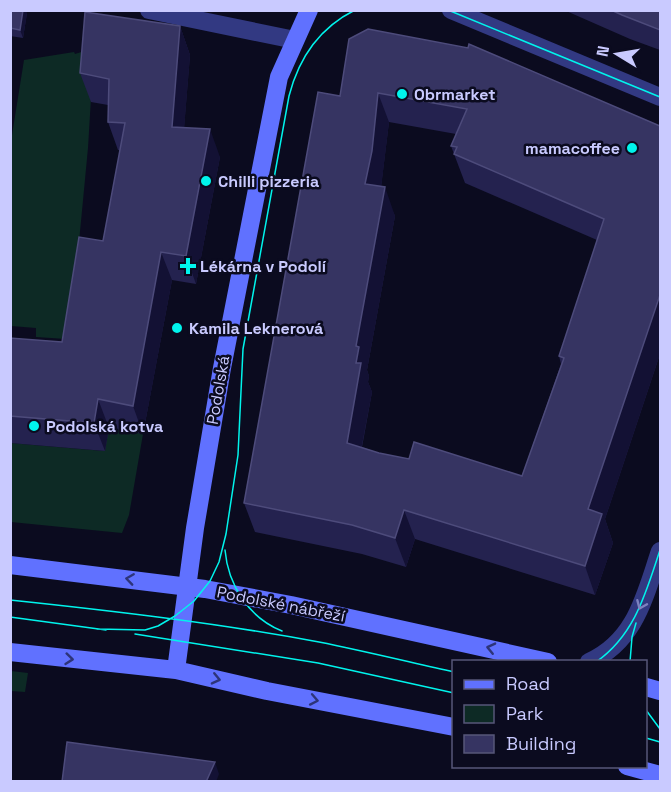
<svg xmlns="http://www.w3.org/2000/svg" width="671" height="792" font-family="'Space Grotesk',sans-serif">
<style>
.green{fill:#0d2a25}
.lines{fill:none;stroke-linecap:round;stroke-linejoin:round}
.street{stroke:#323982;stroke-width:18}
.secondary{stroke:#6071ff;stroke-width:18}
.tram{stroke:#00f4ec;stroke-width:1.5}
.wall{fill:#24224f;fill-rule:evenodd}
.shaded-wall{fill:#131134}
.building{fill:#363462;stroke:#4d4b7b;stroke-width:1.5;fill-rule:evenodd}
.oneway{stroke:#2d3479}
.oneway2{stroke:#7e82c0}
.poi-dot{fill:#00f4ec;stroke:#0b0b1f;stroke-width:2}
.labels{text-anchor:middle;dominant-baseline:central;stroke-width:5;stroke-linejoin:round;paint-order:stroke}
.poi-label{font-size:16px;font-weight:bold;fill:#c9caff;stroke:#0b0b1f;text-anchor:start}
.street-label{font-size:16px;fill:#c9caff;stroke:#0b0b1f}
</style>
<rect width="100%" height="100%" fill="#0b0b1f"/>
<!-- green -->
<path class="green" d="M94 48 88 148 71 326 66 339 36 337V328L11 326 10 135H12L24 60 74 52 75 54Z
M109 428 143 434 129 515 122 533 11 522 10 443 104 451Z
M11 671 28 673 25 692 11 691Z"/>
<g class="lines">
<!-- street -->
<path class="street" d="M149 10 295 40
M451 10 660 97
M589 662C636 641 645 595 660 551"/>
<!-- secondary -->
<path class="secondary" d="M10 565 205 589 291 605 548 662
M10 652 176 670 267 691 454 727
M176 670 195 528 222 368 279 77 309 10
M646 687 660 691
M627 766 660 775"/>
<!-- tram -->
<path class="tram" d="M448 10 660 97
M225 550C228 585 249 618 282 631
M10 600C114 611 217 623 319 642 364 651 409 662 454 672
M10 617 106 630
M97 629 145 630 158 626 175 616 194 601 210 581 219 562 226 534 238 455 243 349 289 96C299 57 319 28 355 10
M135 634 318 663 454 693
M596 662C635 635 646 592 660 550
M630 662 632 637 636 623
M646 710 660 729
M646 738 660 742"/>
</g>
<!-- wall -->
<path class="wall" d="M10 10 27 13 23 38 10 36Z
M564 10H660V50L630 39Z
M180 26 190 55 184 128 220 157 196 284 172 280 143 434 109 428 105 451 10 443V338L62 342 103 241 120 150H118L108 122V105L91 102 80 73Z
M468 48 660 126V354L605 519 613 543 595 595 415 539 406 567 362 554 255 532 244 503 340 96ZM389 122 456 134 451 146 465 183 597 240 559 356 561 364 522 476 409 459 379 453 362 447 372 392 368 382 369 376 367 370 395 216 381 187Z"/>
<!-- shaded-wall -->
<path class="shaded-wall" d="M23 10H26L27 13 23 38 20 30Z
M180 26 190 55 182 155 172 127Z
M378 93 389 122 382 180 376 213 365 184Z
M210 129 220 157 196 284 186 256Z
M385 187 395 216 367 370 369 376 368 382 372 392 357 471 347 443 356 363V346Z
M161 252 172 280 143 434 133 406Z
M660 295V354L605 519 613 543 595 595 585 566 588 509Z
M98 399 109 428 105 451 94 423Z
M404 510 415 539 406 567 395 538Z
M215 762 219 774 216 782H206Z"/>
<!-- building -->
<path class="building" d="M10 10H23L20 30 10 28Z
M611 10H660V30L622 15Z
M85 12 180 26 172 127 210 129 186 256 161 252 133 406 98 399 94 423 10 416V338L62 342 79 237 103 241 125 123 108 122 109 79 80 73Z
M368 29 468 48 469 44 660 126V295L588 509 602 514 585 566 404 510 395 538 352 525 244 503 318 92 340 96 349 39ZM378 93 467 109 451 146 457 147 454 154 604 219 559 356 564 358 522 476 414 442 409 459 379 453 347 443 361 363H356L359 347 356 346 385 187 365 184 372 151Z
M67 742 215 762 206 782H62Z"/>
<!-- one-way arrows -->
<defs><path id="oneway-chevron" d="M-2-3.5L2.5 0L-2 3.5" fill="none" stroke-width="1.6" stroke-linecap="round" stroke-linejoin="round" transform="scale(1.5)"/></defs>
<g class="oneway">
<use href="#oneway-chevron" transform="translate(130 579) rotate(-172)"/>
<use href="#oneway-chevron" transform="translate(491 648) rotate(-167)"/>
<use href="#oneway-chevron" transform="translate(69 659) rotate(6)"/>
<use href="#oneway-chevron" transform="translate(216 679) rotate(13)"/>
<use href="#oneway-chevron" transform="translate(314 700) rotate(11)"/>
</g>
<use class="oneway2" href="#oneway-chevron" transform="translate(641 605) rotate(113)"/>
<!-- markers -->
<g class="poi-dot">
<circle cx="402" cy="94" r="6"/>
<circle cx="632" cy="148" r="6"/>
<circle cx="206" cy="181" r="6"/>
<path d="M185 257h6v6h6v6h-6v6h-6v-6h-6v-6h6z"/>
<circle cx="177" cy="328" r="6"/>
<circle cx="34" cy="426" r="6"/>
</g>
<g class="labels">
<!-- poi labels -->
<g class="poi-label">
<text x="414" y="94">Obrmarket</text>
<text x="620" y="148" text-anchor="end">mamacoffee</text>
<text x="218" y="181">Chilli pizzeria</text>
<text x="200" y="266">Lékárna v Podolí</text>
<text x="189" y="328">Kamila Leknerová</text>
<text x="46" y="426">Podolská kotva</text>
</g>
<!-- street labels -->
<g class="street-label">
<text transform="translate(218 390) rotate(-80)">Podolská</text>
<text transform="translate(281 604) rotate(11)">Podolské nábřeží</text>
</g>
</g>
<!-- border -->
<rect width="671" height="792" fill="none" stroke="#c9caff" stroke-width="24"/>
<!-- legend -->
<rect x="452" y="660" width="195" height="108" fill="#0b0b1f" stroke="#575779" stroke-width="1.5"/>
<rect x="464" y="680" width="30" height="9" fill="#6071ff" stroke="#575779" stroke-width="1.5"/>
<text x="506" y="690" font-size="18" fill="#c9caff">Road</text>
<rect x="464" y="705" width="30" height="18" fill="#0d2a25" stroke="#575779" stroke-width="1.5"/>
<text x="506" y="720" font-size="18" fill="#c9caff">Park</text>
<rect x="464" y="735" width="30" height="18" fill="#363462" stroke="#575779" stroke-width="1.5"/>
<text x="506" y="750" font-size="18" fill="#c9caff">Building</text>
<!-- north arrow -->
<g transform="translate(617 54) rotate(281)" stroke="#0b0b1f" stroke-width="4.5" paint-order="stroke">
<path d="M0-4.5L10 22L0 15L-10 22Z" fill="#c9caff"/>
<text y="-9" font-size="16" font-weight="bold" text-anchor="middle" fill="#c9caff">N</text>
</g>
</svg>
